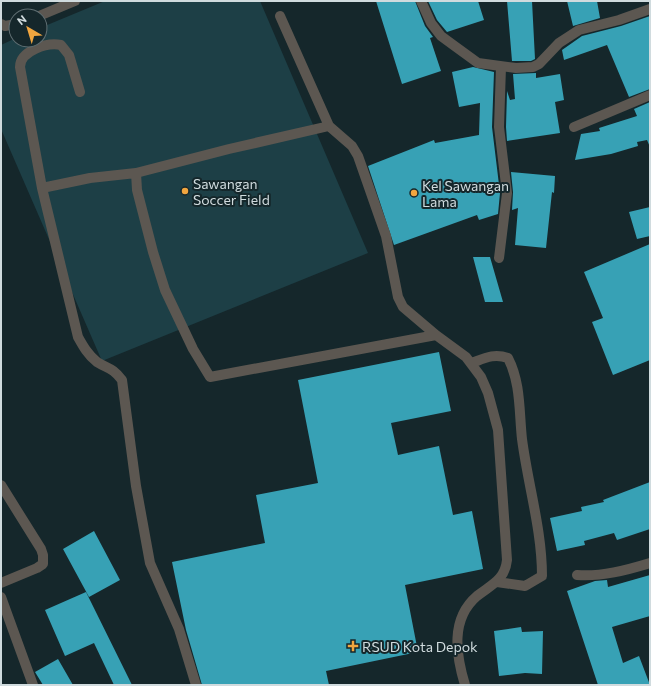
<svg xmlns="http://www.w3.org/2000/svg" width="651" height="686" viewBox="0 0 651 686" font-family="Commissioner,sans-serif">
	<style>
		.green { fill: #1d3f46 }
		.building { fill: #37a1b5 }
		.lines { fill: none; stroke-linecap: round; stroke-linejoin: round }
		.service { stroke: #5c5751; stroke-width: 10 }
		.minor { stroke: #5c5751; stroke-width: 10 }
		.poi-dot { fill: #f1a63f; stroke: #15272b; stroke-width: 1.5 }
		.labels { text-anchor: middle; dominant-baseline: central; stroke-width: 4; stroke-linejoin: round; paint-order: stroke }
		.poi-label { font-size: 14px; fill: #d0dbde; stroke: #15272b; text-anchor: start }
	</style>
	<rect width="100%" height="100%" fill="#15272b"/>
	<!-- green -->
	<path class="green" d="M105 1H260L368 253 102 361 1 129V45L16 38V40H40V28Z"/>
	<!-- building -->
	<path class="building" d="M376 1H415L425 26 433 37 430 38 441 71 402 84Z
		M428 1H478L484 20 447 32 437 20Z
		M507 1H532L535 59 531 61H512Z
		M567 1H597L600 18 573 26Z
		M650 16V89L629 97 607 45 564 60 562 50 582 36 621 26Z
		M473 67 494 72 492 127 500 193 498 214 479 220 477 215 394 245 368 166 434 140 435 143 479 135 480 103 459 107 452 72Z
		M536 73V78L560 74 564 100 555 102 560 133 507 141 506 127 507 91 510 100 515 99 513 74Z
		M650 102V147L647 140 637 142 638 146 611 154 575 160 581 134 600 131 599 128 637 116 634 109Z
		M511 172 555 176 554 193 552 192 546 248 515 245 518 208 512 210 513 192Z
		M650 207V236L637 239 629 212Z
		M650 244V360L613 375 592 322 603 318 584 272Z
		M473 257H490L503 302H485Z
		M439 352 451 411 391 423 398 455 439 446 453 515 472 511 483 569 405 585 418 652 326 671 329 685H202L186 630 172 562 265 543 256 495 318 483 298 380Z
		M650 482V529L617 540 614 533 584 541 585 545 557 551 550 518 582 511 581 507 604 502 603 500Z
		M94 531 120 580 89 597 63 549Z
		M650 575V616L612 627 623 663 639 656 650 685H598L567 591 595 581 607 580 608 587Z
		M86 592 132 685H114L94 643 65 656 45 610Z
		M521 627 522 632 543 631 542 674 525 673 499 676 494 631Z
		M58 659 73 685H43L35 672Z"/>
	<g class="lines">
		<!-- service -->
		<path class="service" d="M280 16 329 126 352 146 358 156 386 236 398 297 403 307 436 335 466 357 481 377 488 393 498 430 507 560C505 580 491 585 477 596 450 619 456 655 465 685
			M329 126 229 149 136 173 137 190 153 252 165 290 193 349 210 377 436 335
			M574 127 650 95
			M136 173 90 178 42 188 78 337C83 346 88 355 97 362 108 369 112 367 122 380L136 486 150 563 179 629 196 685
			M42 188 20 67C20 51 47 42 61 45L69 55 80 92
			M472 363C485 358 494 353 508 358 521 383 519 412 522 439 528 485 542 530 542 576L525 586 497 582"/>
		<!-- minor -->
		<path class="minor" d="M421 1 431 23 441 36 456 47 478 63 516 68 533 67 539 64 559 43 579 30 619 20 650 9
			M39 16 75 1
			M1 24 5 26 16 24
			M499 258 507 193 499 127 501 67
			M1 485 41 549 43 555V564L37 568 1 583
			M577 575C601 577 627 570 650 563
			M1 597 33 685"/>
	</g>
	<!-- markers -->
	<g class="poi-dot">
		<circle cx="185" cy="191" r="4"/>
		<circle cx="414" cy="193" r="4"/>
		<path d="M351 640h4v4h4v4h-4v4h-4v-4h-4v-4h4z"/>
	</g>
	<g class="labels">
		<!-- poi labels -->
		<g class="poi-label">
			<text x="193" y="183">Sawangan<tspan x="193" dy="16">Soccer Field</tspan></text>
			<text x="422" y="185">Kel Sawangan<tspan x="422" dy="16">Lama</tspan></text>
			<text x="362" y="646">RSUD Kota Depok</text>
		</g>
	</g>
	<!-- border -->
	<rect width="651" height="686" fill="none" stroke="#d0dbde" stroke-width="4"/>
	<!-- north arrow -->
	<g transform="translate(28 28) rotate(322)"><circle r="19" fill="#15272b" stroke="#606f73"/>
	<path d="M0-3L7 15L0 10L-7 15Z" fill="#f1a63f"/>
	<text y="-6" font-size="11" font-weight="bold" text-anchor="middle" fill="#d0dbde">N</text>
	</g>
</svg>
